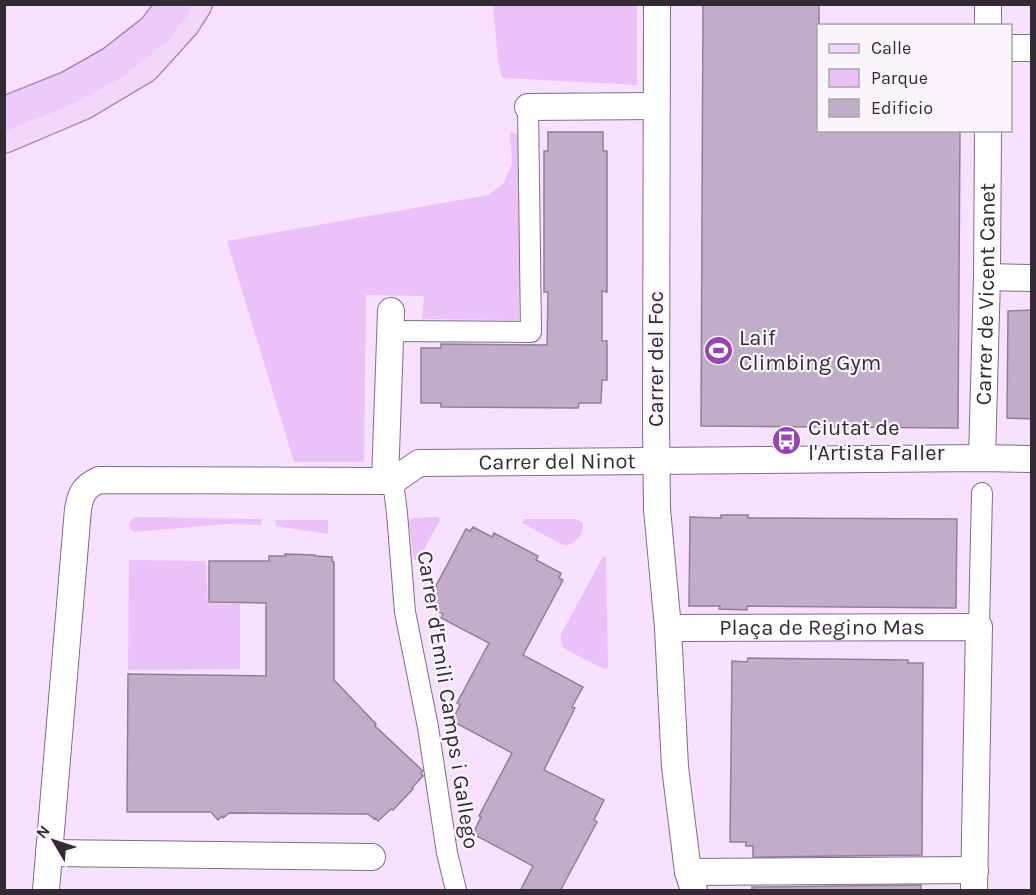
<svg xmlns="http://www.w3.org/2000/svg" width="1036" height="895" viewBox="0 0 1036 895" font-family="Karla,sans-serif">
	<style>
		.green { fill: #eac1f9 }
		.building { fill: #c2adc9; stroke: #927e99; stroke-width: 1.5 }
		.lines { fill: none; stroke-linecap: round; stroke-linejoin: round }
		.pedestrian-casing { stroke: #806d87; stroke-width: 22 }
		.minor-casing { stroke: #806d87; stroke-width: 28 }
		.primary-casing { stroke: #a989b5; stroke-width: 36 }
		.trunk-casing { stroke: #a989b5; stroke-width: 36 }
		.pedestrian { stroke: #fff; stroke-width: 20 }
		.minor { stroke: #fff; stroke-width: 26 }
		.primary { stroke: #f2d7fc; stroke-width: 33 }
		.trunk { stroke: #eecafb; stroke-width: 33 }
		.labels { text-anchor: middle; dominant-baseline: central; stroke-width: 4.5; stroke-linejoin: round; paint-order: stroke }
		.street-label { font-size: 22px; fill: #332a36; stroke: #faf5fb }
		.poi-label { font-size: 22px; fill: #332a36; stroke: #faf5fb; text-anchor: start }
	</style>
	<rect width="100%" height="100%" fill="#f7e1ff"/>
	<!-- green -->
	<path class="green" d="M493 5H637V85L502 78 498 60Z
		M510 132 522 135 519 320 422 319 424 296 366 295 364 462H294L227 241 488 195 503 184 512 164Z
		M136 517 262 519 261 525 228 524 135 532 131 530 129 525 131 520Z
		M438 517 440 520 418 560H414L409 522 411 518Z
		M523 519H576L583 523C584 535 574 546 563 545L522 523Z
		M276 520H328V534L275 526Z
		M603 557H606L608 664V668L604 669 565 649C561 644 560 640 561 634Z
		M129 560 206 561 208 603 240 604V669L128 670Z"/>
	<!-- building -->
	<path class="building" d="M703 4H819V130H960L958 428 701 426Z
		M548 132H603V151H607V292L602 291V341H607V380H602L601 403H579L578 408 441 407V403H421V348H441V344L547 345 548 292H544V151H548Z
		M1032 310V419L1007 418 1008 311Z
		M721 515H748V518L957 519 956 608 747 606V610L719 609 720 606H689L690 517 721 518Z
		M473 527 492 537 494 533 538 556 536 560 561 573 559 578 563 580 523 655 583 687 572 707 575 708 544 770 604 800 594 820 597 822 560 891H520L533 866 473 834 481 817 479 816 512 753 452 721 460 705 457 703 489 643 441 618 443 614 430 607 432 603 428 601 466 529 470 531Z
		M285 554 315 555V556L332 557V561L334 562V680L376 724 375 726 423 771 421 773 423 776 412 788 413 789 393 810 391 809 378 821 375 818 374 819 368 814 229 813 223 818 222 816 218 820 211 812H127L128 674 266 676V603L209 602V561H269V556H286Z
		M748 658 908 660V663H923L922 855 753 857V846H746V842H730L732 661 747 662Z
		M921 885V891H752V887Z"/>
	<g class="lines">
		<defs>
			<path id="pedestrian" d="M390 331 531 332 528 107
				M393 481 397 513 405 612 428 727 447 853 456 890
				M979 627 982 493"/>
			<g id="minor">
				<path d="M657 4 656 424 657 509 668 628 675 767 688 872 694 890"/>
				<path d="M988 26V4"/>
				<path d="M1010 48H1032"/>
				<path d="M528 107 656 106"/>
				<path d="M987 277 1032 278"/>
				<path id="s1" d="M982 458 987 277 988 130"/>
				<path d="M385 481 391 311"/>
				<path id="s2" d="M668 628 979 627 974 890"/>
				<path d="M49 853 372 857"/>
				<path d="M688 872 975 870"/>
				<path id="s3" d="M46 890 78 509C81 493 84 487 99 480L393 481 419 463 982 458 1032 459"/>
			</g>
			<path id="primary" d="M4 136 82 103 144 66 183 23 195 4"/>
			<path id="trunk" d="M4 114 69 88 113 63 154 31 175 4"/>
		</defs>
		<!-- pedestrian casing -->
		<use href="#pedestrian" class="pedestrian-casing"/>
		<!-- minor casing -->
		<use href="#minor" class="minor-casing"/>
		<!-- primary casing -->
		<use href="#primary" class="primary-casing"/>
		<!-- trunk casing -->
		<use href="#trunk" class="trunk-casing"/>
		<!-- pedestrian -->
		<use href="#pedestrian" class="pedestrian"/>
		<!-- minor -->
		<use href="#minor" class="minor"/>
		<!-- primary -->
		<use href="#primary" class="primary"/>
		<!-- trunk -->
		<use href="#trunk" class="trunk"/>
	</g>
	<!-- icons -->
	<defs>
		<symbol id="stadium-disc" viewBox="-11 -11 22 22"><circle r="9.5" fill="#9845b3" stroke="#faf5fb"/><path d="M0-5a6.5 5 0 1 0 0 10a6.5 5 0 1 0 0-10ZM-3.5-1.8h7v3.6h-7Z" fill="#fff"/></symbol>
		<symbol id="bus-disc" viewBox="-11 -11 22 22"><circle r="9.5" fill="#9845b3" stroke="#faf5fb"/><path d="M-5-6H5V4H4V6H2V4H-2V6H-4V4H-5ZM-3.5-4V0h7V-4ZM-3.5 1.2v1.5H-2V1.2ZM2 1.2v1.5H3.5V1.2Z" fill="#fff"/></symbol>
	</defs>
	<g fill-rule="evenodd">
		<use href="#stadium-disc" x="702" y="334" width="33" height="33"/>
		<use href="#bus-disc" x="770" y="424" width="33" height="33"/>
	</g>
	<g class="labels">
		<!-- street labels -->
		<g class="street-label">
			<text stroke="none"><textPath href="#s1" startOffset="164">Carrer de Vicent Canet</textPath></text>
			<text transform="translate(656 359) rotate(-90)">Carrer del Foc</text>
			<text stroke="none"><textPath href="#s3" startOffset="884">Carrer del Ninot</textPath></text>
			<text stroke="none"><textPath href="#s2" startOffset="154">Plaça de Regino Mas</textPath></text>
			<text transform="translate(448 700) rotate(81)">Carrer d'Emili Camps i Gallego</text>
		</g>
		<!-- poi labels -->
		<g class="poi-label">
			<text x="739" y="338">Laif<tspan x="739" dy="25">Climbing Gym</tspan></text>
			<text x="808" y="428">Ciutat de<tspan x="808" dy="25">l'Artista Faller</tspan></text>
		</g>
	</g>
	<!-- border -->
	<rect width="1036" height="895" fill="none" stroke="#332a36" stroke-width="12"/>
	<!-- legend -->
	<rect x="817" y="24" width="195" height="108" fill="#faf5fb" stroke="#aaa4ac" stroke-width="1.5"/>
	<rect x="829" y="44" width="30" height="9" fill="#f2d7fc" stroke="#aaa4ac" stroke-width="1.5"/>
	<text x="871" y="54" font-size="18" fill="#332a36">Calle</text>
	<rect x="829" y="69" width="30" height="18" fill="#eac1f9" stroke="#aaa4ac" stroke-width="1.5"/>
	<text x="871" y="84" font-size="18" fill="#332a36">Parque</text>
	<rect x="829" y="99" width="30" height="18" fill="#c2adc9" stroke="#aaa4ac" stroke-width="1.5"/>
	<text x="871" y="114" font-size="18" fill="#332a36">Edificio</text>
	<!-- north arrow -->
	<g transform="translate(54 841) rotate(309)" stroke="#faf5fb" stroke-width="4.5" paint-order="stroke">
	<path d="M0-4.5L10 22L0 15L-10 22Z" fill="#332a36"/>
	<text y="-9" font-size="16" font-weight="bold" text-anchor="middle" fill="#332a36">N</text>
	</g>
</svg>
